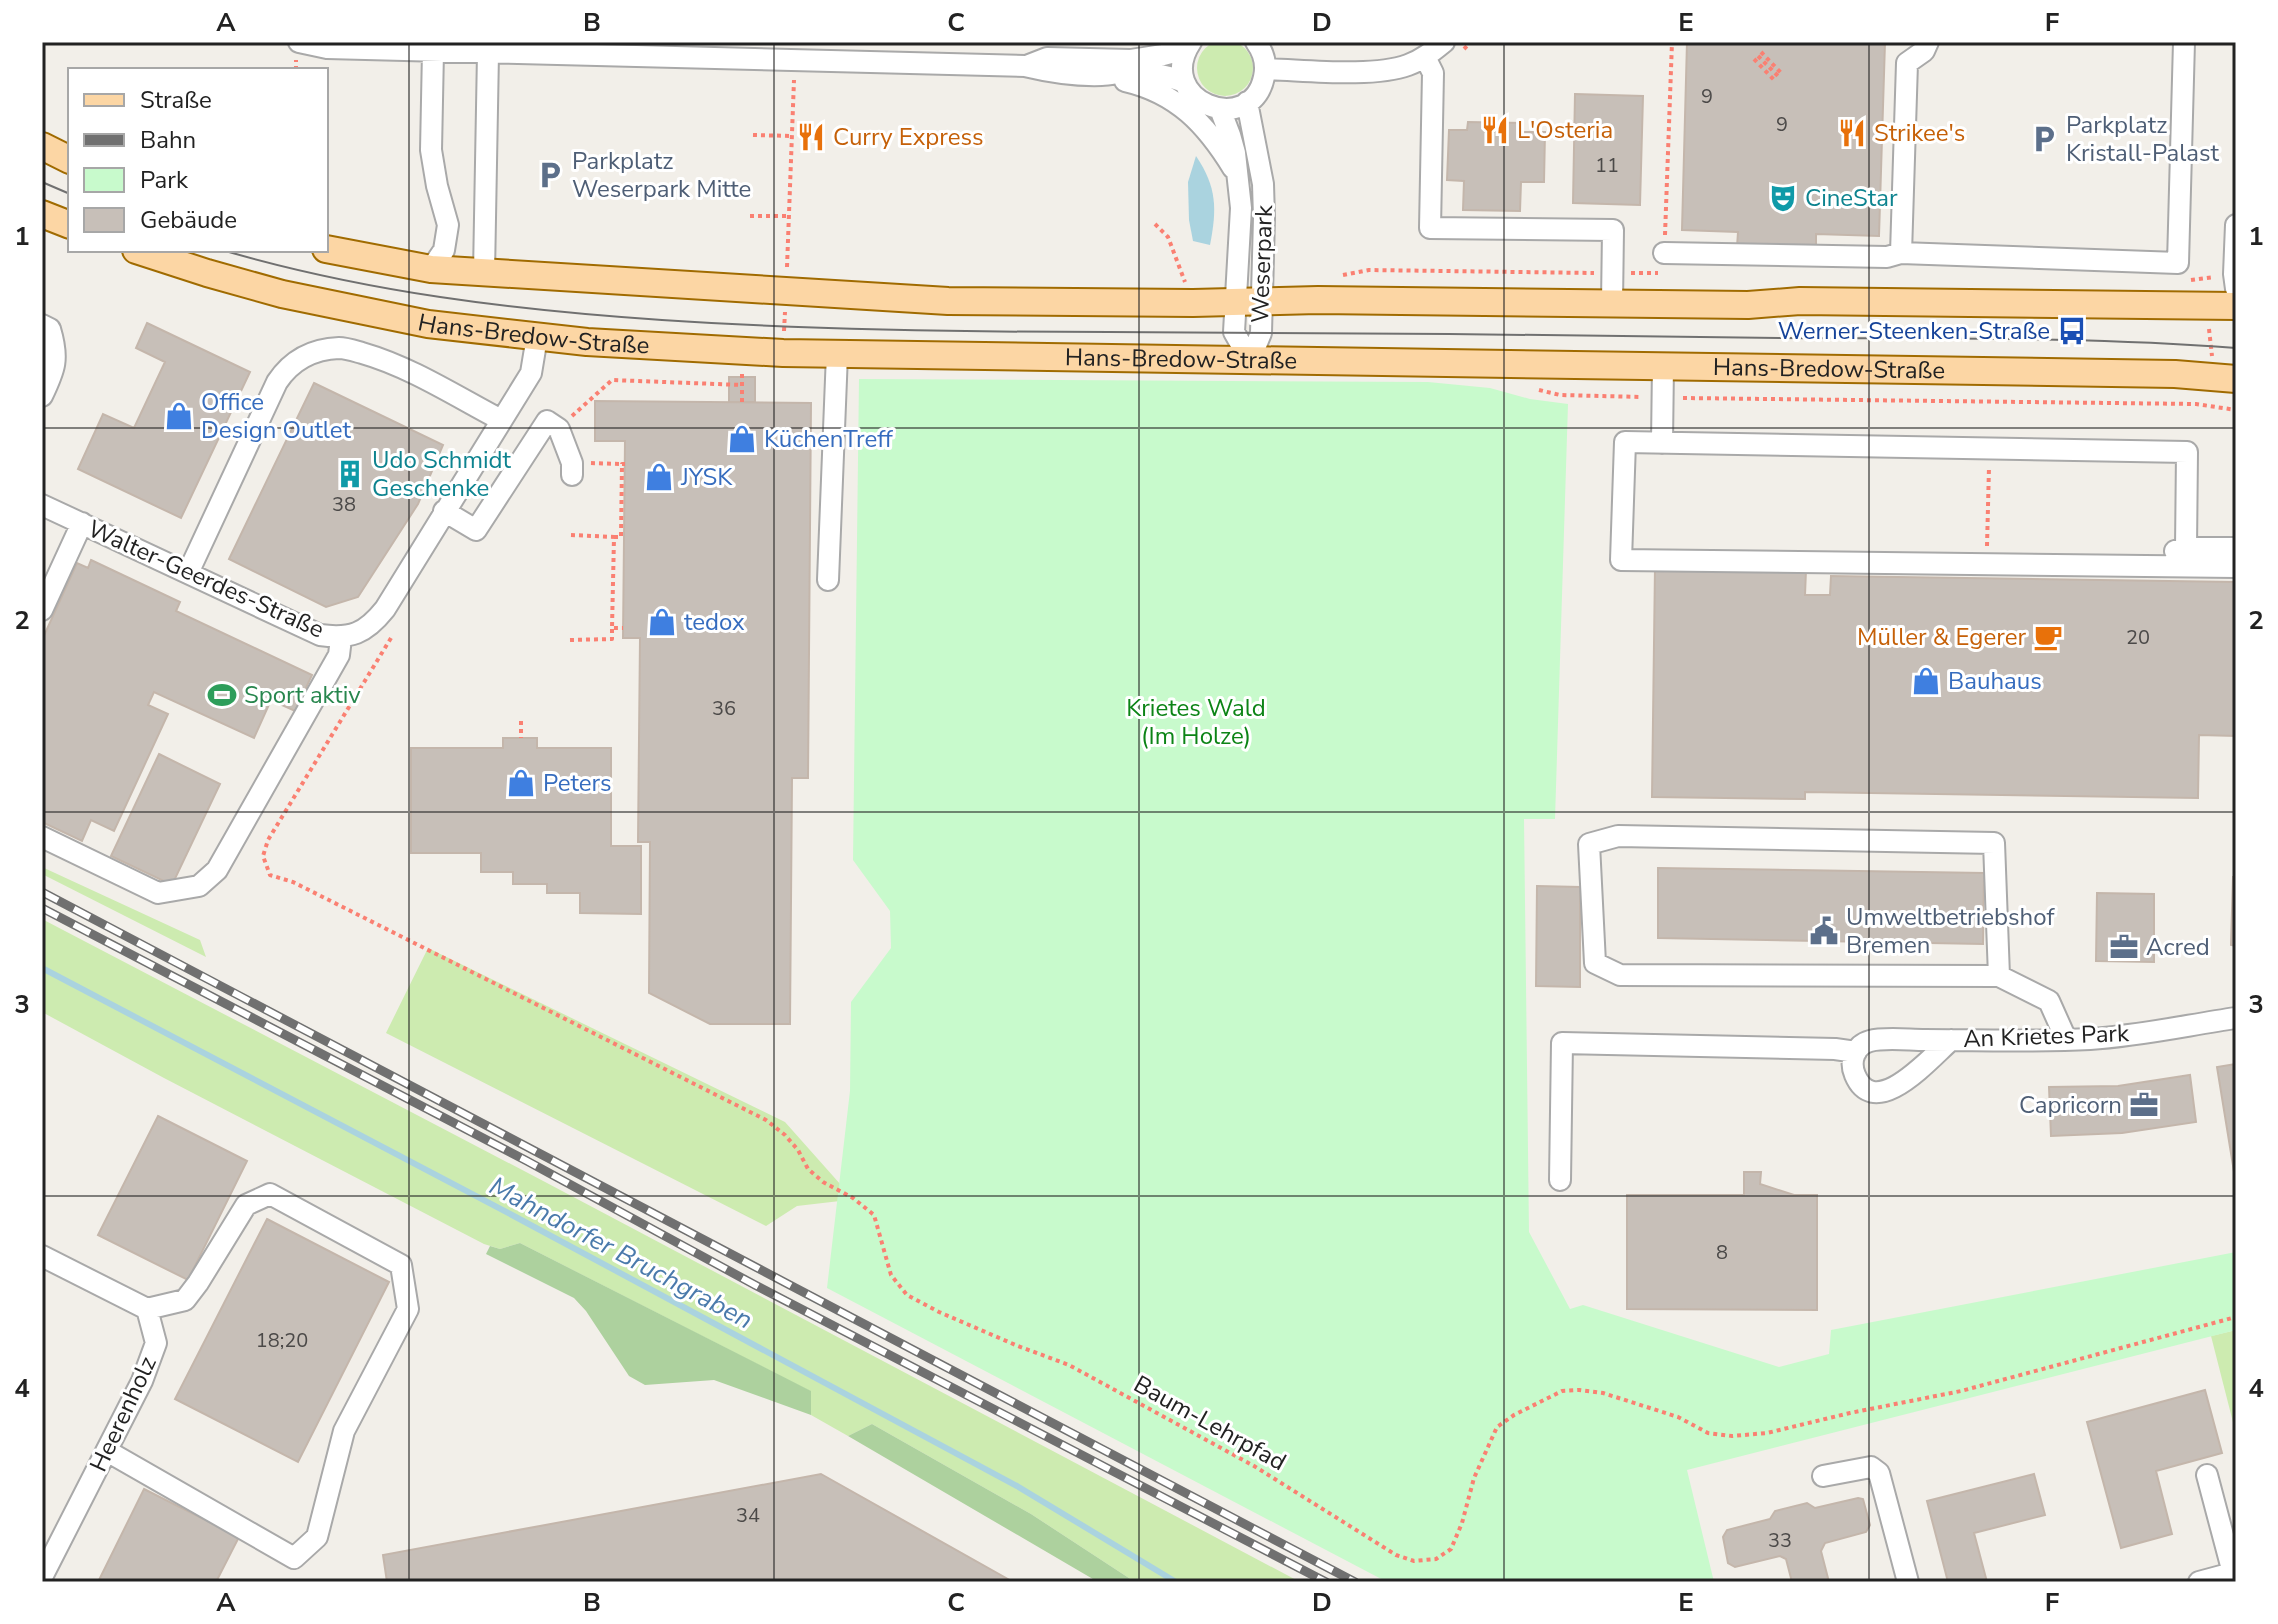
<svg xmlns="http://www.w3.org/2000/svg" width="2278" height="1624" viewBox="0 0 2278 1624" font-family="'Nunito Sans',sans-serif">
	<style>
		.grass { fill: #cdebb0 }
		.forest { fill: #add19e }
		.park { fill: #c8facc }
		.water { fill: #aad3df }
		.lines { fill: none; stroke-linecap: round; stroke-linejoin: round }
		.stream { stroke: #aad3df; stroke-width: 6 }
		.building { fill: #c7bfb8; stroke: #c4b6ab; stroke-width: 2 }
		.minor-casing { stroke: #a9a9a9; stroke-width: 24 }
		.major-casing { stroke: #a06b00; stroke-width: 30 }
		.path { stroke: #fa8072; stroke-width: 4; stroke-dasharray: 4 4; stroke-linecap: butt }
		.minor { stroke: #fff; stroke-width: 20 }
		.major { stroke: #fcd6a4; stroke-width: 26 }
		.tram { stroke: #707070; stroke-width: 2 }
		.rail-casing { stroke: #707070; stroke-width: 9 }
		.rail { stroke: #fff; stroke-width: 6; stroke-dasharray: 18; stroke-linecap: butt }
		.grid { fill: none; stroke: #222; stroke-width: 2; stroke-opacity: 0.55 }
		.labels { text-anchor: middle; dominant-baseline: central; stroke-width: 6; stroke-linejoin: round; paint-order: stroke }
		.number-label { font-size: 20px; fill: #4b4948 }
		.service-label { font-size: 24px; fill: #4e5e75; stroke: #fff; text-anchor: start }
		.food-label { font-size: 24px; fill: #c56008; stroke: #fff; text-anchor: start }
		.culture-label { font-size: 24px; fill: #0d838f; stroke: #fff; text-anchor: start }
		.street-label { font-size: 24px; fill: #222; stroke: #fff }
		.transit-label { font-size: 24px; fill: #164399; stroke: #fff; text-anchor: end }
		.shop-label { font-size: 24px; fill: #366cbe; stroke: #fff; text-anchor: start }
		.leisure-label { font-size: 24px; fill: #27864d; stroke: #fff; text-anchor: start }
		.park-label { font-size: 24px; fill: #0c8416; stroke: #fff }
		.water-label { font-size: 26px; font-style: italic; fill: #4a7aab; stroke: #fff }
		.neatline { fill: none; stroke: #222; stroke-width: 3 }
		.grid-label { font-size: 26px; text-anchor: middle; font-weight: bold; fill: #222 }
	</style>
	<rect width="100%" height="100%" fill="#f2efe9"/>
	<!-- grass -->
	<path class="grass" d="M1197 68a28 28 0 1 1 56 0a28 28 0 1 1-56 0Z
		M42 867 200 940 206 957 42 874Z
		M42 919 547 1183 1300 1582H1135L1031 1514 872 1424 848 1436 811 1415 810 1391 520 1243 500 1249 484 1244 164 1078 42 1012Z
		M428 948 785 1122 841 1185 883 1196 797 1206 766 1226 386 1033Z
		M2236 1330V1434L2211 1336Z"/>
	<!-- forest -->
	<path class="forest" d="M520 1243 811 1391V1415L714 1380 645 1385 629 1376 586 1311 574 1298 486 1254 490 1246 500 1249Z
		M872 1424 1031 1514 1135 1582H1098L848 1436Z"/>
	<!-- park -->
	<path class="park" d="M859 379 1428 382 1490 388 1530 399 1568 404 1555 819H1524L1529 1232 1570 1309 1583 1305 1779 1367 1829 1354 1831 1330 2236 1252V1330L1687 1470 1714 1582H1387L827 1288 850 1091 851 1002 891 948 890 911 853 860Z"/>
	<!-- water -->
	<path class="water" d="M1196 156C1217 187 1217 209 1210 245L1193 241 1189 220 1188 182Z"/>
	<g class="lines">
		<!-- stream -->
		<path class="stream" d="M42 968 512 1215 1017 1486 1176 1582"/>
	</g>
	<!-- building -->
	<path class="building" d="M1687 42H1885L1879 236 1816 234V248L1737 247 1738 232 1682 230Z
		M1575 94 1643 96 1640 205 1573 203Z
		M1468 122 1523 123V132H1545L1544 182H1521L1520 211 1463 210 1464 181 1447 180 1449 130H1467Z
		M147 323 250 372 181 518 78 469 103 414 134 428 165 362 136 348Z
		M729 377H755V402H729Z
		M314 383 443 445 418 504 358 597 326 607 229 559Z
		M595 401 811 403 808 778H792L790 1024H710L649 993 650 842H638L640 638H623L625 441H595Z
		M91 560 180 602 176 611 312 675 295 711 271 700 254 738 154 692 148 705 168 714 114 831 91 820 82 841 42 822V640L77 563 88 568Z
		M1655 567 1806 570 1805 595H1830L1831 576 2236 582V736L2199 735 2198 798 1805 792V799L1652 797Z
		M503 738H537V748H611V846H641V914L580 913V893H547V884H513V872H481V853H411V748H503Z
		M159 754 220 784 172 885 111 856Z
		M1658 868 1984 873 1983 944 1658 938Z
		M2233 877H2236V946L2231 945Z
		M1537 886 1580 887V987L1536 986Z
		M2097 893 2154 894V962L2096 961Z
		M2236 1064V1184L2217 1067Z
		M2190 1075 2196 1122 2122 1133 2051 1136 2049 1087 2118 1086Z
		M158 1116 247 1161 188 1280 98 1235Z
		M1744 1172H1761L1760 1184 1794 1195H1817V1310L1627 1309V1195H1744Z
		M267 1219 389 1282 298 1462 175 1399Z
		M2205 1390 2222 1453 2156 1471 2172 1534 2121 1548 2087 1422Z
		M821 1474 1013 1582H387L383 1555Z
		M2034 1474 2045 1515 1974 1533 1987 1582H1948L1927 1501Z
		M144 1489 239 1537 216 1582H98Z
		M1858 1498 1863 1499 1870 1525 1866 1532 1825 1543 1821 1551 1829 1582H1792L1786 1559 1780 1556 1735 1567 1728 1563 1723 1537 1727 1530 1770 1519 1775 1511 1807 1503 1815 1508Z"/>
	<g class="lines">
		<defs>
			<path id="minor" d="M299 42 327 48 1025 66C1050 72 1076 76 1102 75 1111 75 1119 72 1128 72 1148 71 1166 75 1184 82
				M1191 42C1152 101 1251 139 1264 77 1267 64 1264 53 1256 42
				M1928 42 1924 51 1907 63 1901 253 2178 263 2184 42
				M1425 57 1433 73 1430 228 1613 230 1612 303
				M1029 65 1047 58 1131 60 1163 55 1186 49
				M1265 69C1305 70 1372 78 1408 65 1422 60 1433 51 1444 42
				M1125 81C1177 93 1206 124 1233 168
				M1247 102 1263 184 1264 218 1261 333 1250 360
				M1220 109 1230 135 1235 153 1241 208 1234 332 1250 360
				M2236 225 2234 274 2236 289
				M1664 253 1887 257 1901 253
				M431 269 444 250 448 225 437 186 431 150 433 51
				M484 273 488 53
				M42 325 50 329C59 359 55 369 42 396
				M1662 443 1663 365
				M42 505 320 635C351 639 365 634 385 609L531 373 537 337
				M444 511 476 530 547 421 559 429 572 463V475
				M2186 548 2187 452 1625 442 1621 560 2236 567
				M2175 551 2186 548H2236
				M188 573 277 382C291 361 312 349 339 348 346 348 355 351 362 353 411 367 457 397 501 420
				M828 580 837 354
				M42 610 82 523
				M42 837 158 893 199 886 217 870 339 655 341 638
				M1999 976 1994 843 1618 836 1589 844 1595 963 1620 975 1999 976 2049 1001 2066 1039
				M1951 1040C1931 1057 1875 1123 1855 1075 1849 1061 1855 1045 1870 1041 1884 1037 1909 1040 1925 1040 1980 1040 2036 1042 2090 1039 2139 1036 2188 1025 2236 1018
				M1560 1180 1562 1043 1835 1049 1856 1052
				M42 1256 147 1309 156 1343 142 1381 42 1577
				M107 1451 294 1558 317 1537 344 1431 408 1309 401 1265 270 1194 246 1205 198 1283 185 1300 147 1309
				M2207 1475 2233 1573
				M1823 1476 1871 1467 1879 1473 1908 1582
				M2199 1582 2236 1572"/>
			<g id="major">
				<path d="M42 146 70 160"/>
				<path d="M42 214 70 225"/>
				<path d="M326 249 431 269 948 301 1193 303 1318 300 1748 305 1800 301 2236 306"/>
				<path id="s1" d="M136 250 207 273 282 294 428 324 587 342 783 353 2175 374 2236 379"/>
			</g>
		</defs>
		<!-- minor casing -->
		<use href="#minor" class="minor-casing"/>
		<!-- major casing -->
		<use href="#major" class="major-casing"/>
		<!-- path -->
		<path class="path" d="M1464 49 1471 42
			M1761 52 1783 75
			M1758 56 1780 78
			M1754 59 1776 82
			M296 70V60
			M753 135 792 136
			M750 216H789
			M1155 224 1168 237 1185 282
			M1665 235 1672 42
			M787 267 794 80
			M1631 273H1658
			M1343 275 1369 270 1594 273
			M2191 280 2214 277
			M2209 329 2212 356
			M784 331 785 312
			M1539 390 1560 395 1642 397
			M1683 398 2196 404 2236 410
			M742 402V373
			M572 416 612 380 742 385
			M591 463 622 464
			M571 535 614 537 612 628H623
			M614 537H621L622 464H625
			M1987 546 1989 467
			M391 638 268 840 263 856 270 875 293 882 766 1120 785 1135 798 1150 808 1169 823 1182 853 1198 874 1215 891 1275 907 1295 939 1312 1018 1346 1069 1365 1254 1466 1396 1555 1414 1561 1436 1559 1451 1549 1462 1523 1474 1478 1497 1427 1514 1415 1562 1391 1579 1390 1603 1393 1678 1417 1708 1433 1732 1436 1767 1433 1850 1413 1961 1391 2236 1317
			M570 640 612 639V628
			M521 721V738"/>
		<!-- minor -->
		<use href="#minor" class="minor"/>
		<!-- major -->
		<use href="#major" class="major"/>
		<!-- tram -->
		<path class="tram" d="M42 182 70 194
			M222 250C366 292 513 310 662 320 811 330 960 332 1109 332 1332 332 1556 335 1779 338 1931 339 2084 336 2236 348"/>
		<defs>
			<path id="rail" d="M42 892 1355 1582
				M42 908 527 1161 755 1285 1326 1582"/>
		</defs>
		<!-- rail casing -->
		<use href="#rail" class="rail-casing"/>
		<!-- rail -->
		<use href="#rail" class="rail"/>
	</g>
	<!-- grid -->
	<path class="grid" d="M409 42V1582M774 42V1582M1139 42V1582M1504 42V1582M1869 42V1582M42 428H2236M42 812H2236M42 1196H2236"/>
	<!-- icons -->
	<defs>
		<symbol id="restaurant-bare" viewBox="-9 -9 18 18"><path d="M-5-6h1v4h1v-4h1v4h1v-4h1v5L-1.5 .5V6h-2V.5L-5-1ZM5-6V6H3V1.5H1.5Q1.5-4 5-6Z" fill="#e8710a" stroke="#fff" stroke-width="2.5" paint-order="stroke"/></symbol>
		<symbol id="parking-bare" viewBox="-9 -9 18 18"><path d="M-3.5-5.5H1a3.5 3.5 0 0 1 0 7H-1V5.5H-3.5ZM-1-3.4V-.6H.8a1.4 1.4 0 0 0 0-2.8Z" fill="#5c6f8a" stroke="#fff" stroke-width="2.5" paint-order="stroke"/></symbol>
		<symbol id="theatre-bare" viewBox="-9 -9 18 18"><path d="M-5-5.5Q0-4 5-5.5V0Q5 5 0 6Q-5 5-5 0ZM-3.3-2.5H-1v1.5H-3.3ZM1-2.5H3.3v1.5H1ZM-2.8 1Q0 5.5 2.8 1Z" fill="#0f9aa8" stroke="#fff" stroke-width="2.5" paint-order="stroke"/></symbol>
		<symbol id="bus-bare" viewBox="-9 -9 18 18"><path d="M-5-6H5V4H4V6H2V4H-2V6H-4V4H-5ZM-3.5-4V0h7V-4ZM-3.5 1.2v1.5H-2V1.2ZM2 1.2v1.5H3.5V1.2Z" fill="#1a4fb4" stroke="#fff" stroke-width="2.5" paint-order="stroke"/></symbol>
		<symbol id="shop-bare" viewBox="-9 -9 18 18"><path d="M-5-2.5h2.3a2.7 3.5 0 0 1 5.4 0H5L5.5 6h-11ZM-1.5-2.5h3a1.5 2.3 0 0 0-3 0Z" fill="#3f7fe0" stroke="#fff" stroke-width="2.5" paint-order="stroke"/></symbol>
		<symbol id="building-bare" viewBox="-9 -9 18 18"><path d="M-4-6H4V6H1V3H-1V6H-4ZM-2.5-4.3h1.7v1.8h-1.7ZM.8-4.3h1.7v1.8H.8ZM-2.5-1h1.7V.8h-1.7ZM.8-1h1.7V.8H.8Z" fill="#0f9aa8" stroke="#fff" stroke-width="2.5" paint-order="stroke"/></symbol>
		<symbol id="cafe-bare" viewBox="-9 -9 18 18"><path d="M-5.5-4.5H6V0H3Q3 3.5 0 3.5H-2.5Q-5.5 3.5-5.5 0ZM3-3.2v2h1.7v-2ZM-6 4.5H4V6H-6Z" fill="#e8710a" stroke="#fff" stroke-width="2.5" paint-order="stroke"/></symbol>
		<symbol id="stadium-bare" viewBox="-9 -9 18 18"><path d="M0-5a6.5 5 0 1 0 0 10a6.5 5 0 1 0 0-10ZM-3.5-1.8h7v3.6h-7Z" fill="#2e9e5b" stroke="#fff" stroke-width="2.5" paint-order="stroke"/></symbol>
		<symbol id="civic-bare" viewBox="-9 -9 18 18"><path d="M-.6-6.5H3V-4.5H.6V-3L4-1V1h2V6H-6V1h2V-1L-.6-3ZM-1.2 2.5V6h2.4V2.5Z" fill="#5c6f8a" stroke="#fff" stroke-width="2.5" paint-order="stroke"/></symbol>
		<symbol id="office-bare" viewBox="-9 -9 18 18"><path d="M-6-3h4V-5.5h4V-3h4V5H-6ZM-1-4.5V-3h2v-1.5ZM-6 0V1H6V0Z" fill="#5c6f8a" stroke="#fff" stroke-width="2.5" paint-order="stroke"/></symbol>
	</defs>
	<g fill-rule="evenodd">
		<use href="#restaurant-bare" x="1475" y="110" width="40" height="40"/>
		<use href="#restaurant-bare" x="1832" y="113" width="40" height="40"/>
		<use href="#restaurant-bare" x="791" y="117" width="40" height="40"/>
		<use href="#parking-bare" x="2024" y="119" width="40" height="40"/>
		<use href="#parking-bare" x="530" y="155" width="40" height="40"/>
		<use href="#theatre-bare" x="1763" y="178" width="40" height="40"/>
		<use href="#bus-bare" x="2052" y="311" width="40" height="40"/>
		<use href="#shop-bare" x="159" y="396" width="40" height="40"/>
		<use href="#shop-bare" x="722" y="419" width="40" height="40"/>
		<use href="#building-bare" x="330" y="454" width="40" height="40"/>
		<use href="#shop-bare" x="639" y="457" width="40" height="40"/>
		<use href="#shop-bare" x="642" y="602" width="40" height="40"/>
		<use href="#cafe-bare" x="2028" y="617" width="40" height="40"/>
		<use href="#shop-bare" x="1906" y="661" width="40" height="40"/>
		<use href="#stadium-bare" x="202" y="675" width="40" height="40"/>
		<use href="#shop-bare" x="501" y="763" width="40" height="40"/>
		<use href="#civic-bare" x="1804" y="911" width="40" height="40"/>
		<use href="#office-bare" x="2104" y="927" width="40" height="40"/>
		<use href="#office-bare" x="2124" y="1085" width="40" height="40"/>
	</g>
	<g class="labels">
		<!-- number labels -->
		<g class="number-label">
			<text x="1707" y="96">9</text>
			<text x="1782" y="124">9</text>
			<text x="1607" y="165">11</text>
			<text x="344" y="504">38</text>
			<text x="2138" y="637">20</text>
			<text x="724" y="708">36</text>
			<text x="1722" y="1252">8</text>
			<text x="282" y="1340">18;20</text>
			<text x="748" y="1515">34</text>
			<text x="1780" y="1540">33</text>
		</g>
		<!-- service labels -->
		<g class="service-label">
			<text x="2066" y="125">Parkplatz<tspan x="2066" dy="28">Kristall-Palast</tspan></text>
			<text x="572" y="161">Parkplatz<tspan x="572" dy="28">Weserpark Mitte</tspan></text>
			<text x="1846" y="917">Umweltbetriebshof<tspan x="1846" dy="28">Bremen</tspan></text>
			<text x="2146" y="947">Acred</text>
			<text x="2122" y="1105" text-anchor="end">Capricorn</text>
		</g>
		<!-- food labels -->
		<g class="food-label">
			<text x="1517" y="130">L'Osteria</text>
			<text x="1874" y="133">Strikee's</text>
			<text x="833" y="137">Curry Express</text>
			<text x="2026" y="637" text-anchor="end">Müller &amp; Egerer</text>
		</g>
		<!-- culture labels -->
		<g class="culture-label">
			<text x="1805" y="198">CineStar</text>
			<text x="372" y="460">Udo Schmidt<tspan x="372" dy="28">Geschenke</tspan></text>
		</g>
		<!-- street labels -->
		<g class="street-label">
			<text transform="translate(1262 264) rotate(-88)">Weserpark</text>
			<text stroke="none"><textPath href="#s1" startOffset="408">Hans-Bredow-Straße</textPath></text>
			<text stroke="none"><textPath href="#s1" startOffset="1056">Hans-Bredow-Straße</textPath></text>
			<text stroke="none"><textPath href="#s1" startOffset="1704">Hans-Bredow-Straße</textPath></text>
			<text transform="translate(206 579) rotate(24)">Walter-Geerdes-Straße</text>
			<text transform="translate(2046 1036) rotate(-2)">An Krietes Park</text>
			<text transform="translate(123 1414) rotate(-65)">Heerenholz</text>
			<text transform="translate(1210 1423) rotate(29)">Baum-Lehrpfad</text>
		</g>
		<!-- transit labels -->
		<g class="transit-label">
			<text x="2050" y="331">Werner-Steenken-Straße</text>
		</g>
		<!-- shop labels -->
		<g class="shop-label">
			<text x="201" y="402">Office<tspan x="201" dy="28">Design Outlet</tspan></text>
			<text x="764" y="439">KüchenTreff</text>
			<text x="681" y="477">JYSK</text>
			<text x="684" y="622">tedox</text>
			<text x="1948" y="681">Bauhaus</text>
			<text x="543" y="783">Peters</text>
		</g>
		<!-- leisure labels -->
		<g class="leisure-label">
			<text x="244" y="695">Sport aktiv</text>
		</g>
		<!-- park labels -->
		<g class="park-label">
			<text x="1196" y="708">Krietes Wald<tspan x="1196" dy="28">(Im Holze)</tspan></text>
		</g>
		<!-- water labels -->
		<g class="water-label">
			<text transform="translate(621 1253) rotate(28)">Mahndorfer Bruchgraben</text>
		</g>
	</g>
	<!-- border -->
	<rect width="2278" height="1624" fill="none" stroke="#ffffff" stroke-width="88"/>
	<!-- legend -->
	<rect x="68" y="68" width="260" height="184" fill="#ffffff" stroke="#a7a7a7" stroke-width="2"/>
	<rect x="84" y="94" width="40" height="12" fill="#fcd6a4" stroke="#a7a7a7" stroke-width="2"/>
	<text x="140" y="108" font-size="24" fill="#222222">Straße</text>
	<rect x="84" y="134" width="40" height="12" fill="#707070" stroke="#a7a7a7" stroke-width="2"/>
	<text x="140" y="148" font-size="24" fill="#222222">Bahn</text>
	<rect x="84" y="168" width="40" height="24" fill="#c8facc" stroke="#a7a7a7" stroke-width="2"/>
	<text x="140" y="188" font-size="24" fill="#222222">Park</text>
	<rect x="84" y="208" width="40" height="24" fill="#c7bfb8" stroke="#a7a7a7" stroke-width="2"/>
	<text x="140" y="228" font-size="24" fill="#222222">Gebäude</text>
	<rect x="44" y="44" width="2190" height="1536" class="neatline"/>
	<g class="grid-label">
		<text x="226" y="31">A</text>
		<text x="592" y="31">B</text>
		<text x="956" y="31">C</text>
		<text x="1322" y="31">D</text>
		<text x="1686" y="31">E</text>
		<text x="2052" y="31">F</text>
		<text x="22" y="245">1</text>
		<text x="2256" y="245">1</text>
		<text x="22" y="629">2</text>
		<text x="2256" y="629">2</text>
		<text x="22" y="1013">3</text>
		<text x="2256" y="1013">3</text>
		<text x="22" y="1397">4</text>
		<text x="2256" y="1397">4</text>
		<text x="226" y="1611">A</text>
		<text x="592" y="1611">B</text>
		<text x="956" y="1611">C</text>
		<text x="1322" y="1611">D</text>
		<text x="1686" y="1611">E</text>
		<text x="2052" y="1611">F</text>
	</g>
</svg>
